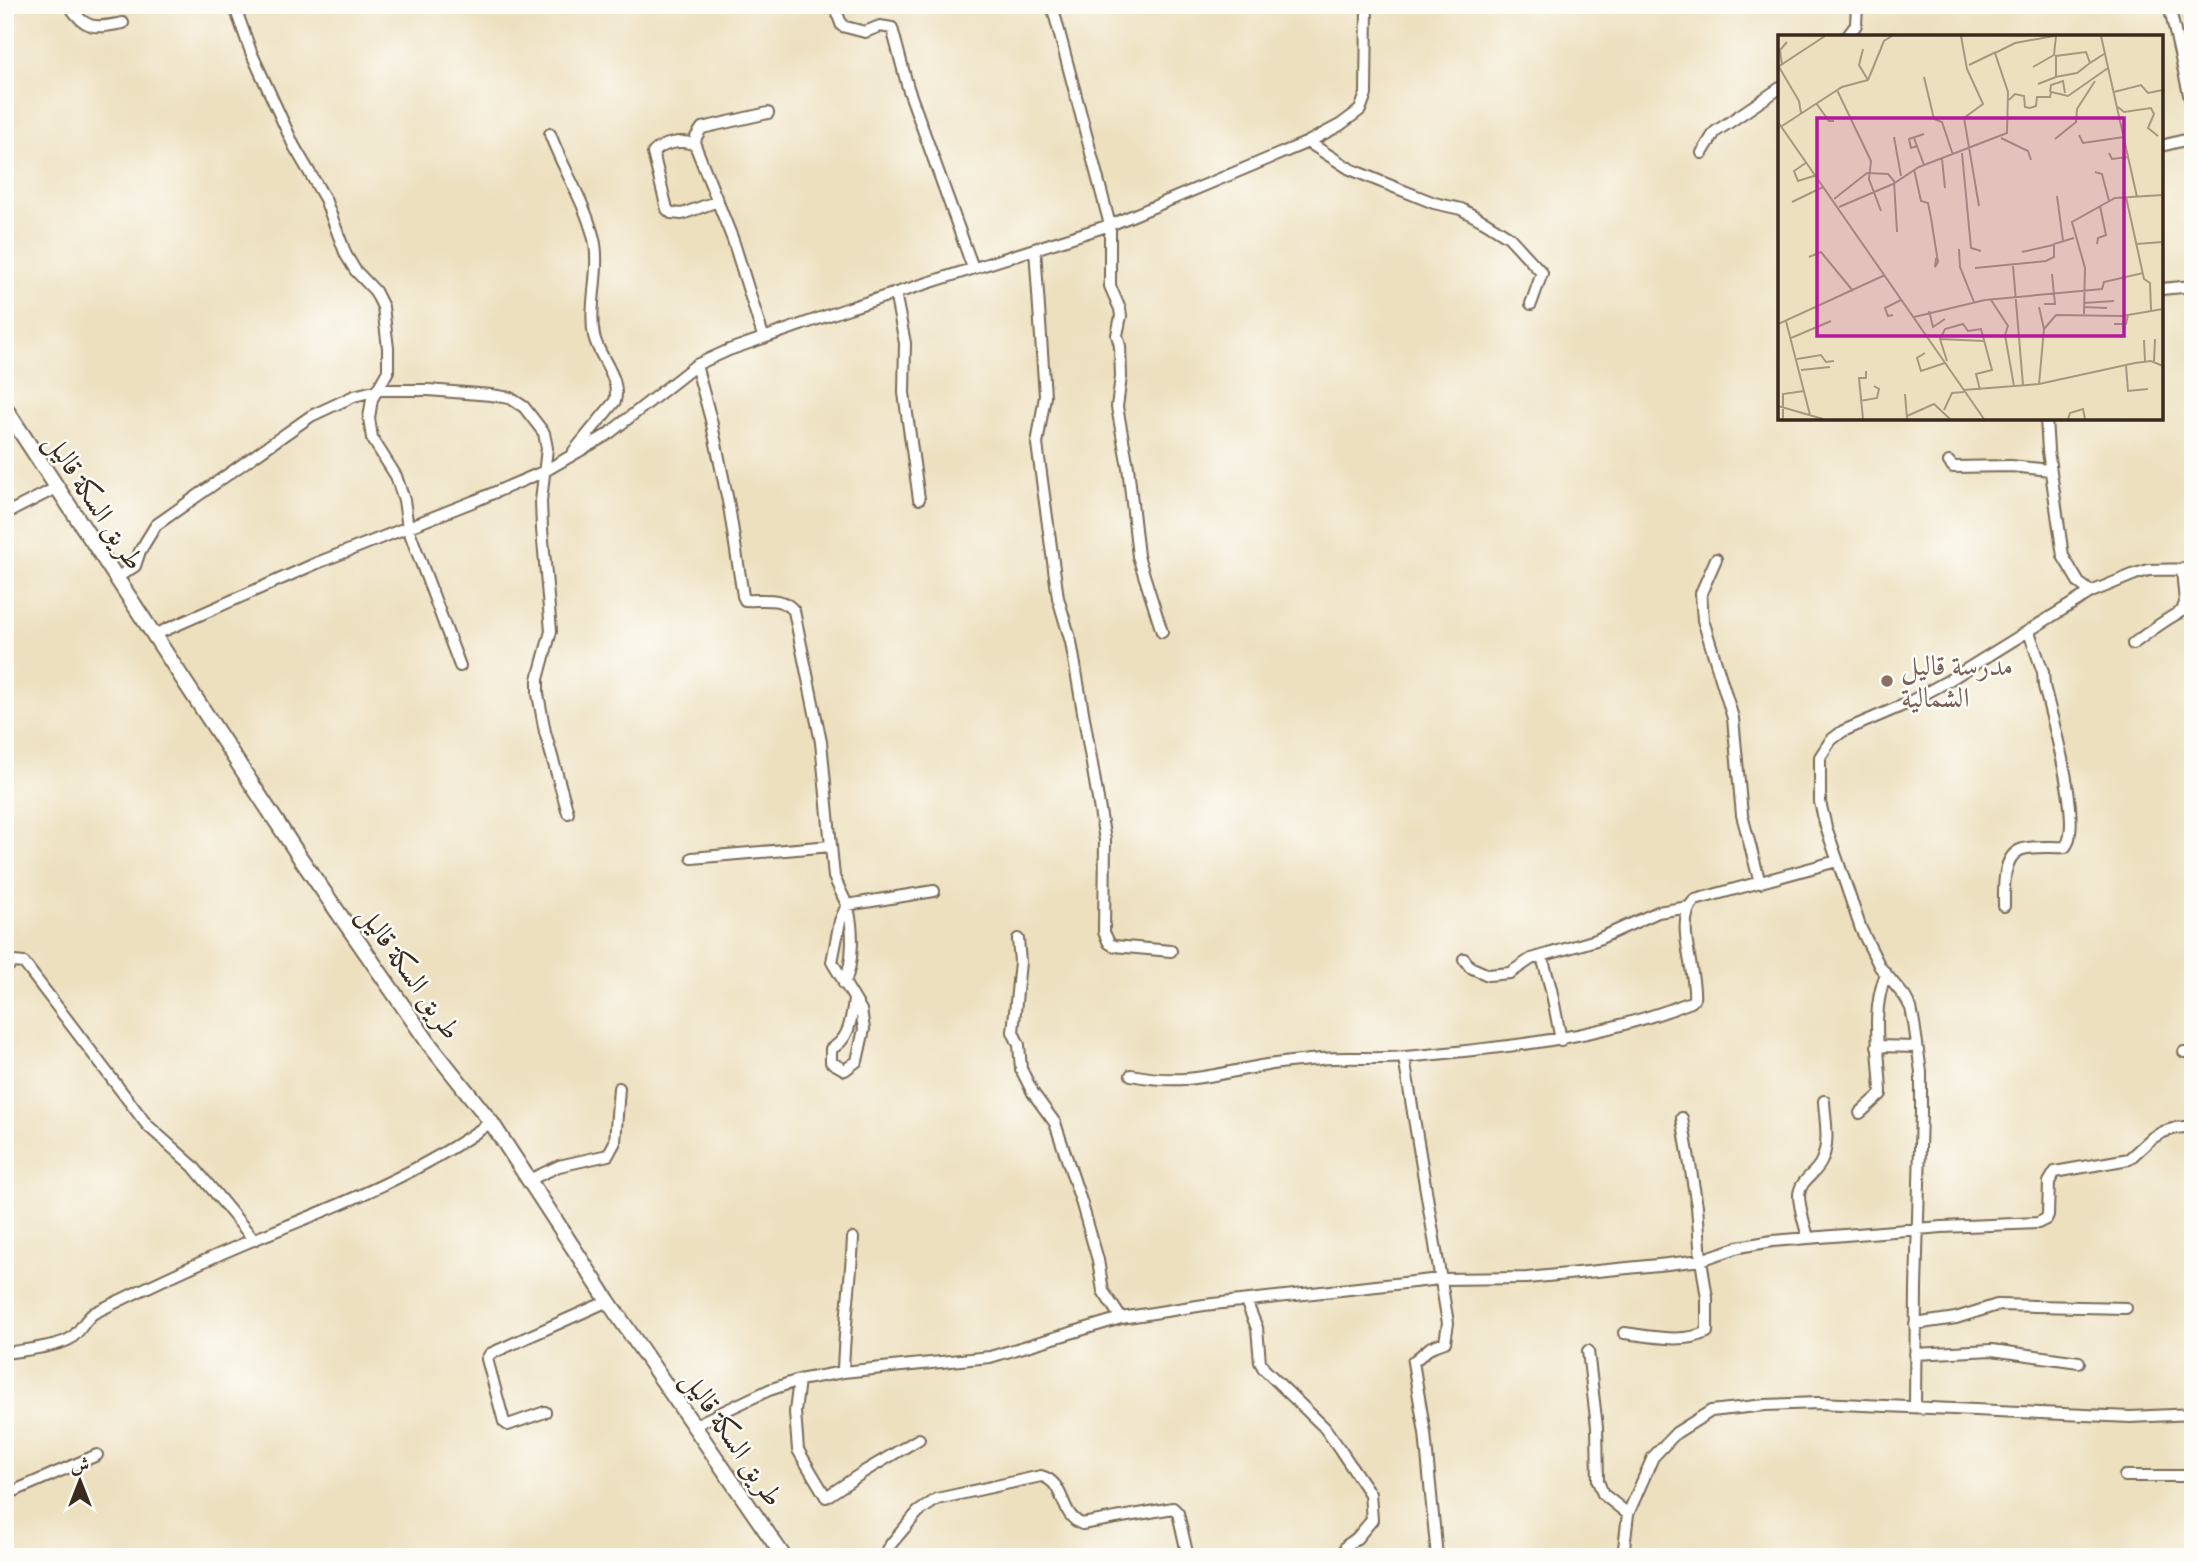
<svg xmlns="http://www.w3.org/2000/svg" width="2198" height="1562" viewBox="0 0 2198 1562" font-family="'IM FELL Great Primer',Amiri,serif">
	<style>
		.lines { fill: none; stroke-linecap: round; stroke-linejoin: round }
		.minor-casing { stroke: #796a56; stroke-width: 14 }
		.major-casing { stroke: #796a56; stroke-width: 18 }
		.minor { stroke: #fff; stroke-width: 10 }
		.major { stroke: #fff; stroke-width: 14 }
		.education-dot { fill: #8d6e63; stroke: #fdfcf7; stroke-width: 2.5 }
		.labels { text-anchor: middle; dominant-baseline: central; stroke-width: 5; stroke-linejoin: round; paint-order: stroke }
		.street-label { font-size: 28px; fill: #3b2a1e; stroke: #fdfcf7 }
		.education-label { font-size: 28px; fill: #785e54; stroke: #fdfcf7; text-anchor: start }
		.inset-road { fill: none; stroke: #a6977f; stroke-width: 2 }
		.view { fill: #b5179e; fill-opacity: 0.15; stroke: #b5179e; stroke-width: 3.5 }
		.inset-edge { fill: none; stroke: #3b2a1e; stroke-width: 3.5 }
	</style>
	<rect width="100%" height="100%" fill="#fdfcf7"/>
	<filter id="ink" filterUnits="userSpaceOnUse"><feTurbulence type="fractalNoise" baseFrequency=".0143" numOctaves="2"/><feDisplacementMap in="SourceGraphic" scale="14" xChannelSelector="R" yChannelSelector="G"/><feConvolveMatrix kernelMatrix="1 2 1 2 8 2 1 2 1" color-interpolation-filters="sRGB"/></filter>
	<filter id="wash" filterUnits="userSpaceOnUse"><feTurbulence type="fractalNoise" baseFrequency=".00686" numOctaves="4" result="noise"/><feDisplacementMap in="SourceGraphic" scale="28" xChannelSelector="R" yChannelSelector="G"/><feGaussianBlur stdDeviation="1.57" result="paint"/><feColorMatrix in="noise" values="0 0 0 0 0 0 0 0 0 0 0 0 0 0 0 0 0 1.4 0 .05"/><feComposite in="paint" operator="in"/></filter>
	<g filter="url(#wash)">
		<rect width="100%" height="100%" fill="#ede0bf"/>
	</g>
	<g filter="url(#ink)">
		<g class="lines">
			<defs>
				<path id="minor" d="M69 5C86 31 95 28 123 23
					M234 5 251 52 294 146 325 199 346 255 355 270 375 291 383 307 388 348V371L372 399 369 418 372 438 396 476 404 500 408 528 460 666
					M834 5 842 26 865 32 880 26 892 28 908 88 973 268
					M1052 5 1110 225V286L1120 309 1121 316 1117 335 1120 346 1121 377 1117 407 1128 467 1138 556 1162 632
					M2169 5 2193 112
					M1847 37 1856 25 1857 5
					M550 134C563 169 585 202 594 239 601 269 588 305 594 336 599 358 621 377 615 401L574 451
					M1308 142 1350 169 1379 181 1434 203 1461 209 1485 222 1509 237 1542 273 1531 304
					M695 145C682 139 662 143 653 153L667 209 671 213 682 214 718 201
					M2161 146 2193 138
					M1702 153 1715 132 1780 88
					M1035 249 1045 396 1037 444 1058 598 1071 642 1105 840 1104 932 1109 943 1114 946 1171 951
					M2161 289 2193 286
					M895 293 905 343 904 393 919 499
					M763 336 733 240 695 145 696 137 702 128 768 113
					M696 365 711 420 729 506 743 596 745 600C763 601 783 596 794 611L821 742 834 877 847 905 840 921 832 962 861 1010 864 1029 857 1061 845 1070 831 1062V1049C850 1039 851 1020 854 1000
					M2046 418 2048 451 2063 556 2079 583 2091 592
					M1949 462 1953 467 2011 466 2050 470
					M5 514 58 487
					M1716 559 1701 593 1703 620 1733 718 1742 815 1760 883
					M116 578 135 566 140 551 156 525 311 416 354 396 378 390H428L491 395 510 398 524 407 544 433 547 448 541 501 542 529 551 631 538 679V694L545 732 568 813
					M154 635 317 563 477 500 545 471 607 435 696 365 729 350 849 308 1110 225 1308 142 1340 125 1360 110 1366 94 1367 5
					M2133 644C2149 632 2164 620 2182 611L2185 603 2182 569
					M692 858 831 846
					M2004 906C2004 889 2002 858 2020 850 2032 845 2052 848 2065 847 2084 826 2051 715 2044 686L2043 672 2029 632
					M1018 939 1020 962 1013 1032 1019 1045 1021 1069 1033 1093 1055 1123 1081 1201 1098 1260 1103 1291 1121 1318
					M1542 957 1551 989 1561 1040
					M1464 959 1470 967 1488 975 1510 973 1531 959 1596 940 1658 912 1689 907
					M5 968 14 962 24 963 147 1125 193 1166 254 1240
					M844 984C854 963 854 927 847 905L934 891
					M1877 1046 1917 1047
					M2184 1052H2193
					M1404 1058 1448 1323 1445 1342 1431 1347 1413 1362 1425 1433 1437 1557
					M1131 1075C1186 1086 1215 1074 1267 1065 1285 1062 1303 1061 1320 1059 1349 1056 1377 1060 1405 1057 1503 1048 1599 1039 1691 1002L1694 999C1697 972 1673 920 1695 900L1837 861
					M1860 1113 1881 1094C1880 1053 1870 1013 1886 974
					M529 1180 559 1166 608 1155 615 1142 619 1088
					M1808 1238C1805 1225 1799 1208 1799 1195 1800 1179 1817 1174 1822 1160 1830 1142 1825 1120 1824 1101
					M1246 1301 1257 1328 1260 1362 1264 1369 1324 1427 1337 1445 1370 1494 1372 1520 1357 1538 1346 1546 1345 1557
					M1915 1324 1956 1318 1997 1305 2126 1308
					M1624 1333C1650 1336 1684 1344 1707 1332V1298L1701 1260 1697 1206 1682 1118
					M1588 1351 1597 1427 1598 1481 1603 1494 1628 1514
					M5 1353C20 1351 61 1346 71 1338 81 1331 84 1320 94 1313 149 1286 204 1260 260 1237 340 1205 421 1173 491 1122
					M1915 1354 1992 1350 2079 1362
					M843 1372C844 1327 851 1283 853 1238
					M799 1380 795 1412 798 1450 826 1497 865 1471 919 1439
					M1915 1406 1916 1289 1921 1113V1072L1914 1023 1911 1008 1905 997 1880 967 1861 929 1826 827 1820 802V757L1831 740 1843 731 1906 704 1946 682 2091 592 2135 574 2149 570 2193 569
					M545 1412 508 1425 504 1422 487 1359 490 1354 608 1301
					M695 1425 769 1390 799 1380 843 1372 990 1357 1121 1318 1204 1305 1440 1279 1527 1278 1668 1264 1701 1260 1739 1247 1772 1241 1942 1227 2038 1223 2046 1219 2048 1215 2049 1182 2055 1172 2129 1159 2152 1138 2163 1132 2176 1128 2193 1126
					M2125 1476H2193
					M5 1495 97 1455
					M884 1557 891 1544 918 1512 937 1499 1041 1476C1066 1482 1059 1515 1082 1524L1173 1508 1178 1513 1188 1557
					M1623 1557 1628 1514 1653 1457 1676 1433 1711 1411 1765 1405 1819 1403 2130 1417 2193 1414"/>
				<path id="major" d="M5 408 301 859 430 1045 491 1122 608 1301 784 1557"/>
			</defs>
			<!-- minor casing -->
			<use href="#minor" class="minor-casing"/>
			<!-- major casing -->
			<use href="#major" class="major-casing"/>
			<!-- minor -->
			<use href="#minor" class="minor"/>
			<!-- major -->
			<use href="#major" class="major"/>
		</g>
	</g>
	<!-- markers -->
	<circle class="education-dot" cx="1887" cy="681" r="7"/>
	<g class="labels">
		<!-- street labels -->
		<g class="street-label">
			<text transform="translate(95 501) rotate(57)">طريق السكة قاليل</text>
			<text transform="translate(410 972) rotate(55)">طريق السكة قاليل</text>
			<text transform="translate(733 1438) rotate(56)">طريق السكة قاليل</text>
		</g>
		<!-- education labels -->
		<g class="education-label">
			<text x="1901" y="665">مدرسة قاليل<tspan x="1901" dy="32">الشمالية</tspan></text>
		</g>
	</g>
	<!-- overview -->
	<g transform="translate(1778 35)">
		<rect width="385" height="385" fill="#ede0bf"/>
		<path class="inset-road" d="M183 1 189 34 205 69 186 83 201 171M323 1 359 162M85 14 81 30 90 45M4 30 2 15 9 7M191 30 218 17M0 32 47 1M1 32 21 66 23 78M255 32 276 20 278 1M146 42 156 84 164 87 175 120M277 42 299 38 312 28M90 45 106 6 114 1M260 49 278 42V21L308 17 312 28 326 19M59 55 93 126 91 144 103 176M272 57 273 50 285 46 287 58M336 57 363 50 370 58 385 55M231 65 237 59 246 61 247 72 252 73 258 71 259 62H272L273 57 290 61 330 33M38 68 51 86H56M340 72 346 77 373 73 376 79 370 93 380 101M0 87 206 384M4 91 64 52 90 45M301 100 305 108 346 102M116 102 123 141M136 103 146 130M223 103 250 116 253 125M277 104 298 87 299 74 317 46M139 111 133 113 131 104 146 99M184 118 193 213 203 216M331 118 334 124 350 122M164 124 167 153M29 127 16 136 20 146 39 140M136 134 143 166 150 168 153 183 160 227 157 232 158 223M317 137 324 139 331 166M279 161 285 206M348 162 366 244 372 248 373 275M56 164 89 138 110 139 116 146 119 197M14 167 45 152M61 172 115 149 141 132 229 98 230 57 217 18 237 8 276 1M319 209 320 203 328 200 322 171M358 209 385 207M181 214 182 232 196 267M244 217 275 210M31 222 43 217 75 256M235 231 245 350M197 233 268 226 276 222V209L296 203M213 265 230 291 227 300 236 351M306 268 336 266M266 269H277L274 239M261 272 266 294M306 272 329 273M151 276 155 292 167 284M306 279 307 233 294 187 337 163 385 160M115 280 110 281 107 273 123 265M136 282 207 265 324 254 326 247 365 238M8 286 32 380M0 289 107 240M336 289H348L350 280M13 303 53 286M162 304 206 306M366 305 367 326M147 318 139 323 143 336 167 328M19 324 43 320 48 327 56 326M169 326 162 304 167 294 185 289 190 296 203 294 214 335 198 339 202 355M376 326 377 304M348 331 350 356 370 354M23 335 52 332M261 349 357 328 373 326 385 331M185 355 261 349 266 294 278 280 344 281 385 274M127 359 129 384M82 366 99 363 101 354 96 351M0 371 45 384M166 375 174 358 186 357M129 381 156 369 172 384M5 384V359L26 356M85 384 81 343H88V336M290 384 292 378 305 374 307 384"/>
		<path class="view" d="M39 83H346V301H39Z"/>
		<rect width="385" height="385" class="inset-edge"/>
	</g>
	<!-- margin -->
	<rect width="2198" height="1562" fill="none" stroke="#fdfcf7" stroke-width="28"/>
	<!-- north arrow -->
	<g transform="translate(80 1481)" stroke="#fdfcf7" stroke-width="5" paint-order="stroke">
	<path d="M0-5L12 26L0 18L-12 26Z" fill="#3b2a1e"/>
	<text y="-10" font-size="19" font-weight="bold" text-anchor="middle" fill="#3b2a1e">ش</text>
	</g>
</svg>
